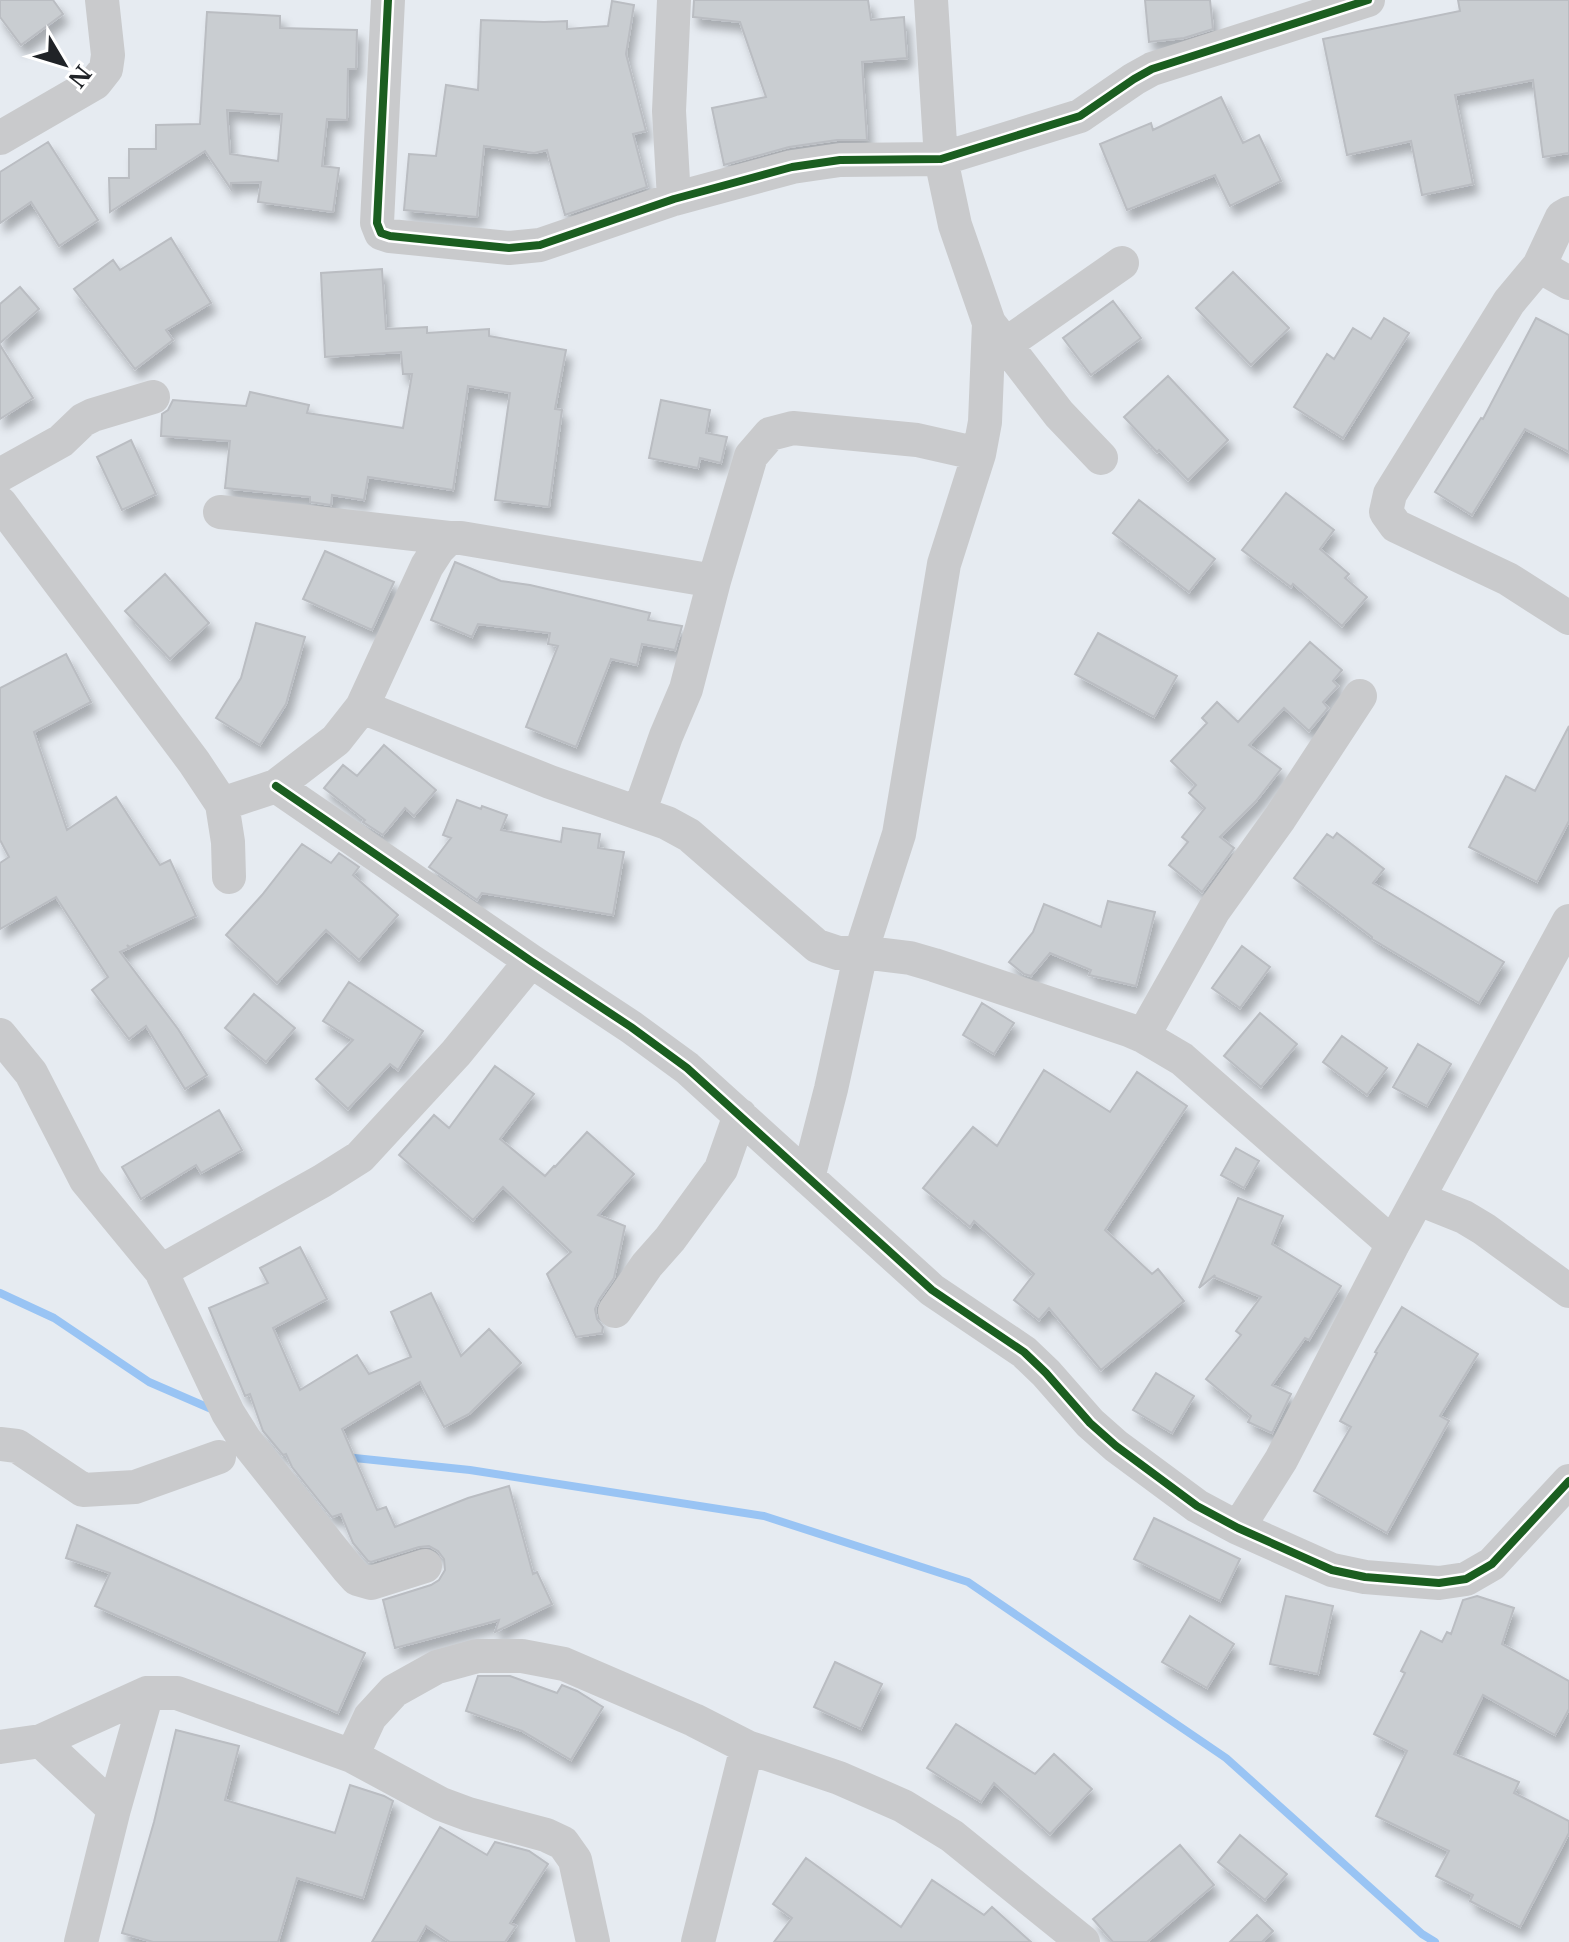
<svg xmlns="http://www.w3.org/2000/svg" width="1569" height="1942" viewBox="0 0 1569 1942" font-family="'Libre Baskerville',serif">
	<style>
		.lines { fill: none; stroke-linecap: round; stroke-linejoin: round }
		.stream { stroke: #99c4f4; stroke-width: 8 }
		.building { fill: #c9cdd1; stroke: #babdc2; stroke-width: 2; fill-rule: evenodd; filter: url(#shadow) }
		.minor { stroke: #c9cacc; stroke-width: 34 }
		.cycleway-casing { stroke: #fff; stroke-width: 13 }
		.cycleway { stroke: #1b5e20; stroke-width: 8 }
	</style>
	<defs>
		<filter id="shadow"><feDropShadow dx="5" dy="9" stdDeviation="4" flood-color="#0004"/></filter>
	</defs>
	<rect width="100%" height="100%" fill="#e6ebf1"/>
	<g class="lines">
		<!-- stream -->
		<path class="stream" d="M0 1293 54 1318 149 1382 216 1411
			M345 1457 470 1470 764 1516 968 1582 1226 1758 1422 1934 1435 1942"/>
	</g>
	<!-- building -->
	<path class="building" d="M0 0H53L63 14 21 45 0 17Z
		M694 0H868L871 20 904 17 907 58 862 62 867 140H837L789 147 724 165 712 108 766 97 740 22 693 17Z
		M1145 0H1210L1213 29 1184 38 1149 42Z
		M1458 0H1569V153L1543 157 1533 80 1455 95 1473 184 1422 195 1411 141 1347 155 1323 39 1460 11Z
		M612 1 634 5 626 54 646 131 633 134 647 187 565 215 547 150 534 153 484 146 477 217 404 210 409 154 436 156 446 85 478 90 481 20 544 22 567 21V29L608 26Z
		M207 12 280 16V28L357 30 356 69H348L347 120 327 119 322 166 339 168 333 212 258 202 261 182 231 183V189L205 151 110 212 109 178H129V149H156V125L200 124ZM227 110 282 114 278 161 230 154Z
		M1221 97 1243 143 1259 135 1281 181 1230 206 1215 175 1127 210 1100 144 1151 123 1153 130Z
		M48 142 98 220 59 246 31 202 0 223V172Z
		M171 238 211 303 166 330 173 340 135 369 74 289 113 260 120 270Z
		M382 269 386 329 427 327V333L489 329V336L566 350 555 409 562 410 549 507 495 500 510 393 468 386 453 490 368 477 364 500 332 495 331 505 310 502V497L225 488 230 441 161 436 162 414 168 410 173 400 246 406 250 392 309 405 307 413 403 428 412 374H403L401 352 325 357 321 273Z
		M1233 272 1289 328 1251 365 1196 308Z
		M20 287 39 309 0 343V304Z
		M1113 301 1141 338 1091 375 1063 338Z
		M1384 318 1409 333 1343 438 1294 407 1327 354 1334 359 1353 328 1371 339Z
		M1536 318 1569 335V452L1525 429 1472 515 1435 492 1481 418 1483 419Z
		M0 345 33 398 0 419Z
		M1168 376 1228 440 1188 480 1159 450 1157 452 1124 417Z
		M661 400 710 410 706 433 727 437 721 463 700 458 698 468 649 458Z
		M131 440 156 494 122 510 97 457Z
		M1286 493 1334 530 1320 549 1349 574 1345 578 1367 597 1342 626 1293 584 1291 587 1242 550Z
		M1139 500 1215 559 1189 592 1113 533Z
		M325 551 394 582 372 630 303 599Z
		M455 562 501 581 530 585 650 613 648 620 682 626 675 650 642 644 637 665 611 659 576 747 526 727 558 646 548 644 550 633 478 624 472 637 431 620Z
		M165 574 209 623 170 659 125 611Z
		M256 623 305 637 286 704 260 745 216 718 241 678Z
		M1098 633 1177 676 1154 717 1075 674Z
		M1310 642 1342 670 1333 681 1338 686 1323 702 1328 708 1309 731 1284 708 1249 745 1281 769 1256 801 1220 837 1234 848 1202 892 1169 865 1188 842 1182 837 1205 808 1189 793 1196 785 1171 761 1207 723 1202 718 1217 702 1238 722Z
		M66 654 91 702 34 732 67 830 116 797 160 865 170 860 196 916 130 947 127 945 129 948 120 952 178 1029 207 1075 185 1089 146 1026 129 1039 92 990 108 977 56 897 0 929V863L9 857 0 840V688Z
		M1569 726V821L1537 882 1469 847 1506 776 1535 791Z
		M384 745 436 790 414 816 405 808 383 835 363 822 365 820 324 788 343 765 357 776Z
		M457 800 481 809 482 806 507 815 501 830 561 842 563 828 600 834 598 848 624 852 613 915 482 893 477 900 429 867 451 838 443 835Z
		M1337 833 1384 869 1373 883 1504 962 1479 1003 1372 939V937L1294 878 1327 834 1333 838Z
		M302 844 331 863 339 853 359 867 353 875 398 915 359 960 326 930 277 983 226 935 262 895Z
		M1108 901 1155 912 1136 986 1089 975 1091 970 1050 953 1031 976 1024 974 1009 962 1033 932 1044 904 1101 927Z
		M1242 946 1270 967 1240 1008 1212 988Z
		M349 982 423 1031 398 1070 390 1064 348 1109 316 1079 353 1040 323 1021Z
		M254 994 295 1028 266 1062 225 1028Z
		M982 1003 1014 1023 994 1054 963 1035Z
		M1260 1013 1297 1044 1261 1087 1224 1056Z
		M1342 1036 1387 1068 1367 1095 1323 1062Z
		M1418 1044 1451 1064 1427 1106 1393 1087Z
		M495 1066 534 1094 500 1139 545 1176 554 1166 555 1167 587 1132 634 1174 598 1215 625 1226 614 1278 599 1300 595 1309 597 1319 603 1327 602 1333 576 1337 547 1274 571 1252 503 1187 473 1220 399 1155 434 1115 449 1128Z
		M1044 1070 1110 1112 1137 1072 1187 1106 1105 1230 1152 1274 1158 1269 1184 1301 1101 1370 1049 1308 1039 1320 1014 1300 1034 1274 974 1221 970 1227 923 1188 973 1127 997 1146Z
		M219 1110 242 1150 201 1173 196 1165 141 1199 122 1167Z
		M1236 1148 1259 1161 1244 1188 1221 1175Z
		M1238 1198 1283 1216 1272 1244 1341 1286 1309 1340 1305 1338 1272 1385 1291 1394 1272 1433 1248 1422 1251 1416 1206 1379 1241 1335 1236 1331 1261 1297 1214 1277 1215 1275 1199 1288Z
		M300 1247 327 1299 273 1328 300 1390 357 1355 369 1374 411 1357 391 1312 431 1293 461 1356 489 1329 521 1363 469 1414 444 1427 420 1382 342 1429 377 1510 386 1507 395 1527 468 1498 509 1486 533 1574 537 1572 552 1604 495 1632 499 1620 395 1648 383 1600 431 1585 439 1580 445 1570 444 1559 438 1551 429 1546 419 1547 371 1562 368 1561 353 1543 341 1514 332 1517 292 1467 286 1454 283 1455 263 1431 250 1394 245 1396 209 1308 268 1283 260 1268Z
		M1402 1307 1478 1354 1440 1416 1449 1421 1387 1533 1314 1491 1351 1427 1340 1421 1377 1353 1375 1352Z
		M1156 1373 1194 1396 1172 1433 1133 1410Z
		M1154 1518 1240 1559 1220 1601 1134 1559Z
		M77 1525 365 1653 338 1713 95 1606 110 1573 66 1558Z
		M1286 1596 1333 1606 1318 1674 1270 1664Z
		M1477 1596 1514 1608 1502 1644 1569 1681V1709L1555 1735 1483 1695 1454 1754 1519 1782 1514 1793 1569 1821V1833L1520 1927 1470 1901 1473 1895 1436 1876 1449 1851 1376 1816 1407 1751 1374 1734 1405 1673 1401 1671 1421 1631 1442 1642 1447 1632 1451 1634 1463 1600Z
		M1190 1616 1234 1644 1207 1688 1162 1662Z
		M835 1662 882 1684 861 1729 814 1707Z
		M478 1676H510L557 1693 562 1685 577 1691 603 1707 571 1760 522 1731 466 1711Z
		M956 1724 1035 1774 1054 1754 1092 1789 1050 1834 994 1783 981 1802 927 1768Z
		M176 1730 239 1746 225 1800 335 1833 350 1785 384 1796 393 1801 363 1898 297 1878 278 1942H153L122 1933 154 1822Z
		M440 1827 487 1855 495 1842 529 1851 548 1864 510 1923 516 1926 505 1942H450L426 1926 417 1942H372Z
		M1240 1835 1287 1874 1265 1900 1218 1862Z
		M1180 1845 1214 1885 1147 1942H1113L1093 1919Z
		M806 1858 901 1927 932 1880 984 1915 992 1907 1031 1942H774L792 1918 773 1904Z
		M1257 1915 1273 1931 1262 1942H1230Z"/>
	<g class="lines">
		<!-- minor -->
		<path class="minor" d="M388 0 377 223 381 233 390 236 509 248 540 245 674 199 792 167 840 160 941 159 1080 116 1134 79 1152 69 1368 0
			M674 0 669 111 674 199
			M931 0 941 159 955 225 989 323 1059 414 1101 458
			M0 138 95 83 106 69 108 55 102 0
			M1569 213 1562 217 1539 266 1509 302 1390 494 1386 512 1396 526 1508 579 1569 618
			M1539 266 1569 283
			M1006 344 1122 263
			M0 475 61 441 83 420 93 415 153 397
			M0 503 194 762 222 804
			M220 512 449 538
			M362 707 550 782 667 823 689 835 817 946 838 953 861 952 910 958 934 965 1129 1030 1143 1036 1182 1059 1393 1244
			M276 786 531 961 631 1027 687 1068 932 1290 1024 1352 1046 1373 1090 1423 1116 1446 1197 1506 1238 1528 1332 1570 1365 1577 1439 1583 1466 1579 1492 1564 1569 1481
			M639 813 666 736 686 689 714 581 751 456 770 434 793 428 917 440 979 454 985 422 989 323
			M229 877 228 842 222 804 276 786 336 740 362 707 427 566 438 549 449 538H461L714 581
			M0 1035 31 1073 86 1180 161 1271 228 1413 245 1440 348 1569 357 1579 371 1583 425 1566
			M1143 1036 1214 910 1280 818 1360 696
			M808 1178 831 1089 861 952 899 834 944 564 979 454
			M1419 1199 1464 1217 1484 1229 1569 1291
			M161 1271 322 1181 360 1157 456 1053 531 961
			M615 1311 647 1265 670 1239 721 1169 740 1115
			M0 1444 17 1446 83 1490 135 1487 219 1457
			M1238 1528 1281 1460 1393 1244 1569 921
			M41 1741 114 1809
			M0 1747 41 1741 147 1693H177L352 1756 441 1804 468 1814 546 1835 563 1843 575 1860 593 1942
			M352 1756 370 1717 394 1691 437 1667 477 1656H522L564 1664 694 1720 747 1747 839 1778 903 1806 952 1836 1083 1942
			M81 1942 114 1809 147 1693
			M698 1942 747 1747"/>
		<defs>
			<path id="cycleway" d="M388 0 377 223 381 233 390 236 509 248 540 245 674 199 792 167 840 160 941 159 1080 116 1134 79 1152 69 1368 0
				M276 786 531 961 631 1027 687 1068 932 1290 1024 1352 1046 1373 1090 1423 1116 1446 1197 1506 1238 1528 1332 1570 1365 1577 1439 1583 1466 1579 1492 1564 1569 1481"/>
		</defs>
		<!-- cycleway casing -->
		<use href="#cycleway" class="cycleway-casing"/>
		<!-- cycleway -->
		<use href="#cycleway" class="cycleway"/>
	</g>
	<!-- north arrow -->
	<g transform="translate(64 64) rotate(128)" stroke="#ffffff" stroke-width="6" paint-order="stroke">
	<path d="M0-6L14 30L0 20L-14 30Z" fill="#202327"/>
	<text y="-12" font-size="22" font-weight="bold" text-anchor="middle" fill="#202327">N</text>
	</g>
</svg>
